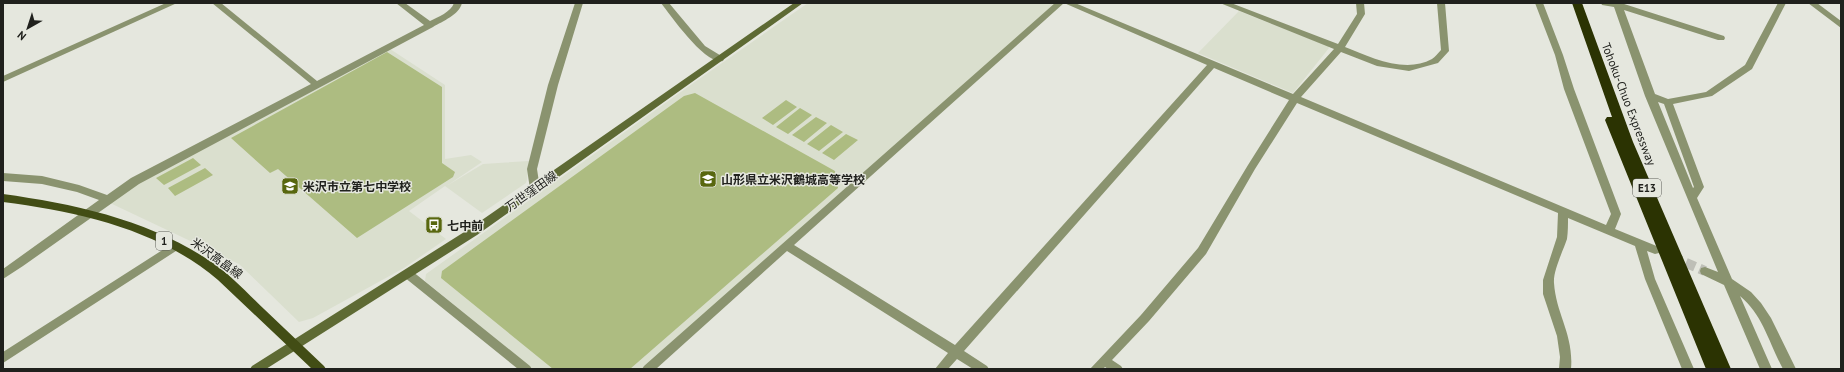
<svg xmlns="http://www.w3.org/2000/svg" width="1844" height="372" viewBox="0 0 1844 372" font-family="'PT Sans','Noto Sans JP',sans-serif">
	<style>
		.built { fill: #dadfce }
		.green { fill: #adbc81 }
		.lines { fill: none; stroke-linecap: round; stroke-linejoin: round }
		.minor-tunnel { stroke: #bebfb7; stroke-width: 10; stroke-dasharray: 10 5; stroke-linecap: butt }
		.minor { fill: #8a936f; fill-rule: evenodd }
		.secondary { fill: #5e6a34; fill-rule: evenodd }
		.primary { fill: #424d15; fill-rule: evenodd }
		.motorway { fill: #2b3302; fill-rule: evenodd }
		.labels { text-anchor: middle; dominant-baseline: central; stroke-width: 3; stroke-linejoin: round; paint-order: stroke }
		.shield { fill: #e5e7de; stroke: #5b5c57; stroke-width: 1 }
		.shield-label { font-size: 11px; font-weight: bold; fill: #20211d }
		.street-label { font-size: 12px; fill: #20211d; stroke: #e5e7de }
		.poi-label { font-size: 12px; font-weight: bold; fill: #20211d; stroke: #e5e7de; text-anchor: start }
	</style>
	<rect width="100%" height="100%" fill="#e5e7de"/>
	<!-- built -->
	<path class="built" d="M808 3H1056L642 369H533L425 281 426 274 692 84Z
		M1239 11 1328 46 1329 48 1293 93 1198 53Z
		M390 49 445 85V159L471 155 482 162 448 185 483 164 529 161 527 180 526 183 482 213 445 186 409 211 446 239 404 268 313 318 299 322 239 264 110 203 128 189Z"/>
	<!-- green -->
	<path class="green" d="M387 52 442 87V163L455 172 453 177 357 238 278 169 270 173 231 138Z
		M695 93 835 171 838 188 630 369H553L441 278 442 271 684 96Z
		M786 100 797 107 773 125 762 118Z
		M800 108 812 115 788 134 776 127Z
		M816 117 827 123 804 142 792 135Z
		M831 125 843 132 819 151 807 144Z
		M846 134 858 140 834 160 822 153Z
		M193 158 201 165 164 185 156 178Z
		M205 168 213 175 175 196 168 188Z"/>
	<g class="lines">
		<!-- minor-tunnel -->
		<path class="minor-tunnel" d="M1672 257 1705 271"/>
		<!-- minor -->
		<path class="minor" d="M166 3H177L3 82V76Z
			M212 3H221L317 81 424 25 396 3H405L430 21C438 17 451 12 454 3H462C459 15 443 21 433 27L139 184 23 266 3 279V269L99 200 77 192 42 184 3 181V173L42 176 79 185 107 195 131 178 311 84Z
			M575 3H583L558 85 537 169 540 189 535 193 530 189 527 169 548 85Z
			M661 3H669L705 46 723 57 724 59 723 61C706 66 671 16 661 3Z
			M1055 3H1075L1293 94 1334 49 1220 3H1231L1338 44 1357 14 1356 3H1364L1365 14 1345 47C1370 57 1405 74 1432 59 1435 57 1438 53 1441 50L1437 3H1445L1449 51 1438 63 1409 71 1377 66 1341 52 1301 97 1606 225 1611 214 1564 89 1555 55 1535 3H1543L1563 55 1574 89 1621 214 1615 229 1659 247 1660 250 1659 253 1655 254 1647 251 1655 279 1694 369H1682L1645 279 1635 246 1568 218C1568 224 1568 232 1567 239 1563 251 1553 271 1554 283 1556 314 1574 335 1571 369H1559L1560 357 1557 336 1543 294V280L1557 237 1558 213 1297 103 1255 169 1206 254 1149 321 1112 360 1121 366 1123 369H1108L1105 367 1103 369H1090L1141 315 1198 248 1248 165 1289 100 1214 68 964 351 987 366 989 369H973L957 359 948 369H935L948 353 787 251 656 369H642L644 366ZM1064 3 1207 65 955 345 794 245Z
			M1601 3H1621L1724 36 1725 38 1724 40H1718L1624 10 1655 94 1668 99 1706 92 1745 65 1778 3H1786L1752 69 1712 96 1673 104 1704 187 1697 198 1732 279 1751 292 1761 303 1771 318 1796 369H1783C1769 343 1763 315 1740 296L1772 369H1760L1724 285 1701 274 1700 271 1701 268 1705 267 1718 272 1645 96 1614 7 1602 5ZM1658 102 1664 104 1694 187 1693 188Z
			M1808 3H1817L1841 21V28Z
			M175 242 179 243 180 246 179 249 3 363V352Z
			M408 270 412 271 530 366 532 369H518L404 277 403 274 404 271Z"/>
		<!-- secondary -->
		<path class="secondary" d="M794 3H803L477 235 266 369H250L252 366 469 229Z"/>
		<!-- primary -->
		<path class="primary" d="M3 194C75 204 149 220 210 261 230 274 247 293 264 309 284 328 304 347 324 366L326 369H312L218 280C158 229 79 212 3 202Z"/>
		<!-- motorway -->
		<path class="motorway" d="M1572 3H1582L1633 142 1731 369H1706L1605 120 1607 117H1612Z"/>
	</g>
	<!-- icons -->
	<defs>
		<symbol id="school-square" viewBox="-11 -11 22 22"><rect x="-9" y="-9" width="18" height="18" rx="4" fill="#58670f" stroke="#e5e7de"/><path d="M0-5L7-2L0 1L-7-2ZM-4 1L0 2.5L4 1V4Q0 6-4 4Z" fill="#fff"/></symbol>
		<symbol id="bus-square" viewBox="-11 -11 22 22"><rect x="-9" y="-9" width="18" height="18" rx="4" fill="#58670f" stroke="#e5e7de"/><path d="M-5-6H5V4H4V6H2V4H-2V6H-4V4H-5ZM-3.5-4V0h7V-4ZM-3.5 1.2v1.5H-2V1.2ZM2 1.2v1.5H3.5V1.2Z" fill="#fff"/></symbol>
	</defs>
	<g fill-rule="evenodd">
		<use href="#school-square" x="698" y="169" width="20" height="20"/>
		<use href="#school-square" x="280" y="176" width="20" height="20"/>
		<use href="#bus-square" x="424" y="215" width="20" height="20"/>
	</g>
	<g class="labels">
		<!-- shield labels -->
		<g class="shield">
			<rect x="1633" y="179" width="28" height="18" rx="3"/>
			<rect x="156" y="232" width="16" height="18" rx="3"/>
		</g>
		<g class="shield-label">
			<text x="1647" y="188">E13</text>
			<text x="164" y="241">1</text>
		</g>
		<!-- street labels -->
		<g class="street-label">
			<text transform="translate(1629 104) rotate(69)">Tohoku-Chuo Expressway</text>
			<text transform="translate(531 191) rotate(-35)">万世窪田線</text>
			<text transform="translate(217 258) rotate(36)">米沢高畠線</text>
		</g>
		<!-- poi labels -->
		<g class="poi-label">
			<text x="721" y="179">山形県立米沢鶴城高等学校</text>
			<text x="303" y="186">米沢市立第七中学校</text>
			<text x="447" y="225">七中前</text>
		</g>
	</g>
	<!-- border -->
	<rect width="1844" height="372" fill="none" stroke="#20211d" stroke-width="8"/>
	<!-- north arrow -->
	<g transform="translate(28 28) rotate(219)" stroke="#e5e7de" stroke-width="3" paint-order="stroke">
	<path d="M0-3L7 15L0 10L-7 15Z" fill="#20211d"/>
	<text y="-6" font-size="11" font-weight="bold" text-anchor="middle" fill="#20211d">N</text>
	</g>
</svg>
